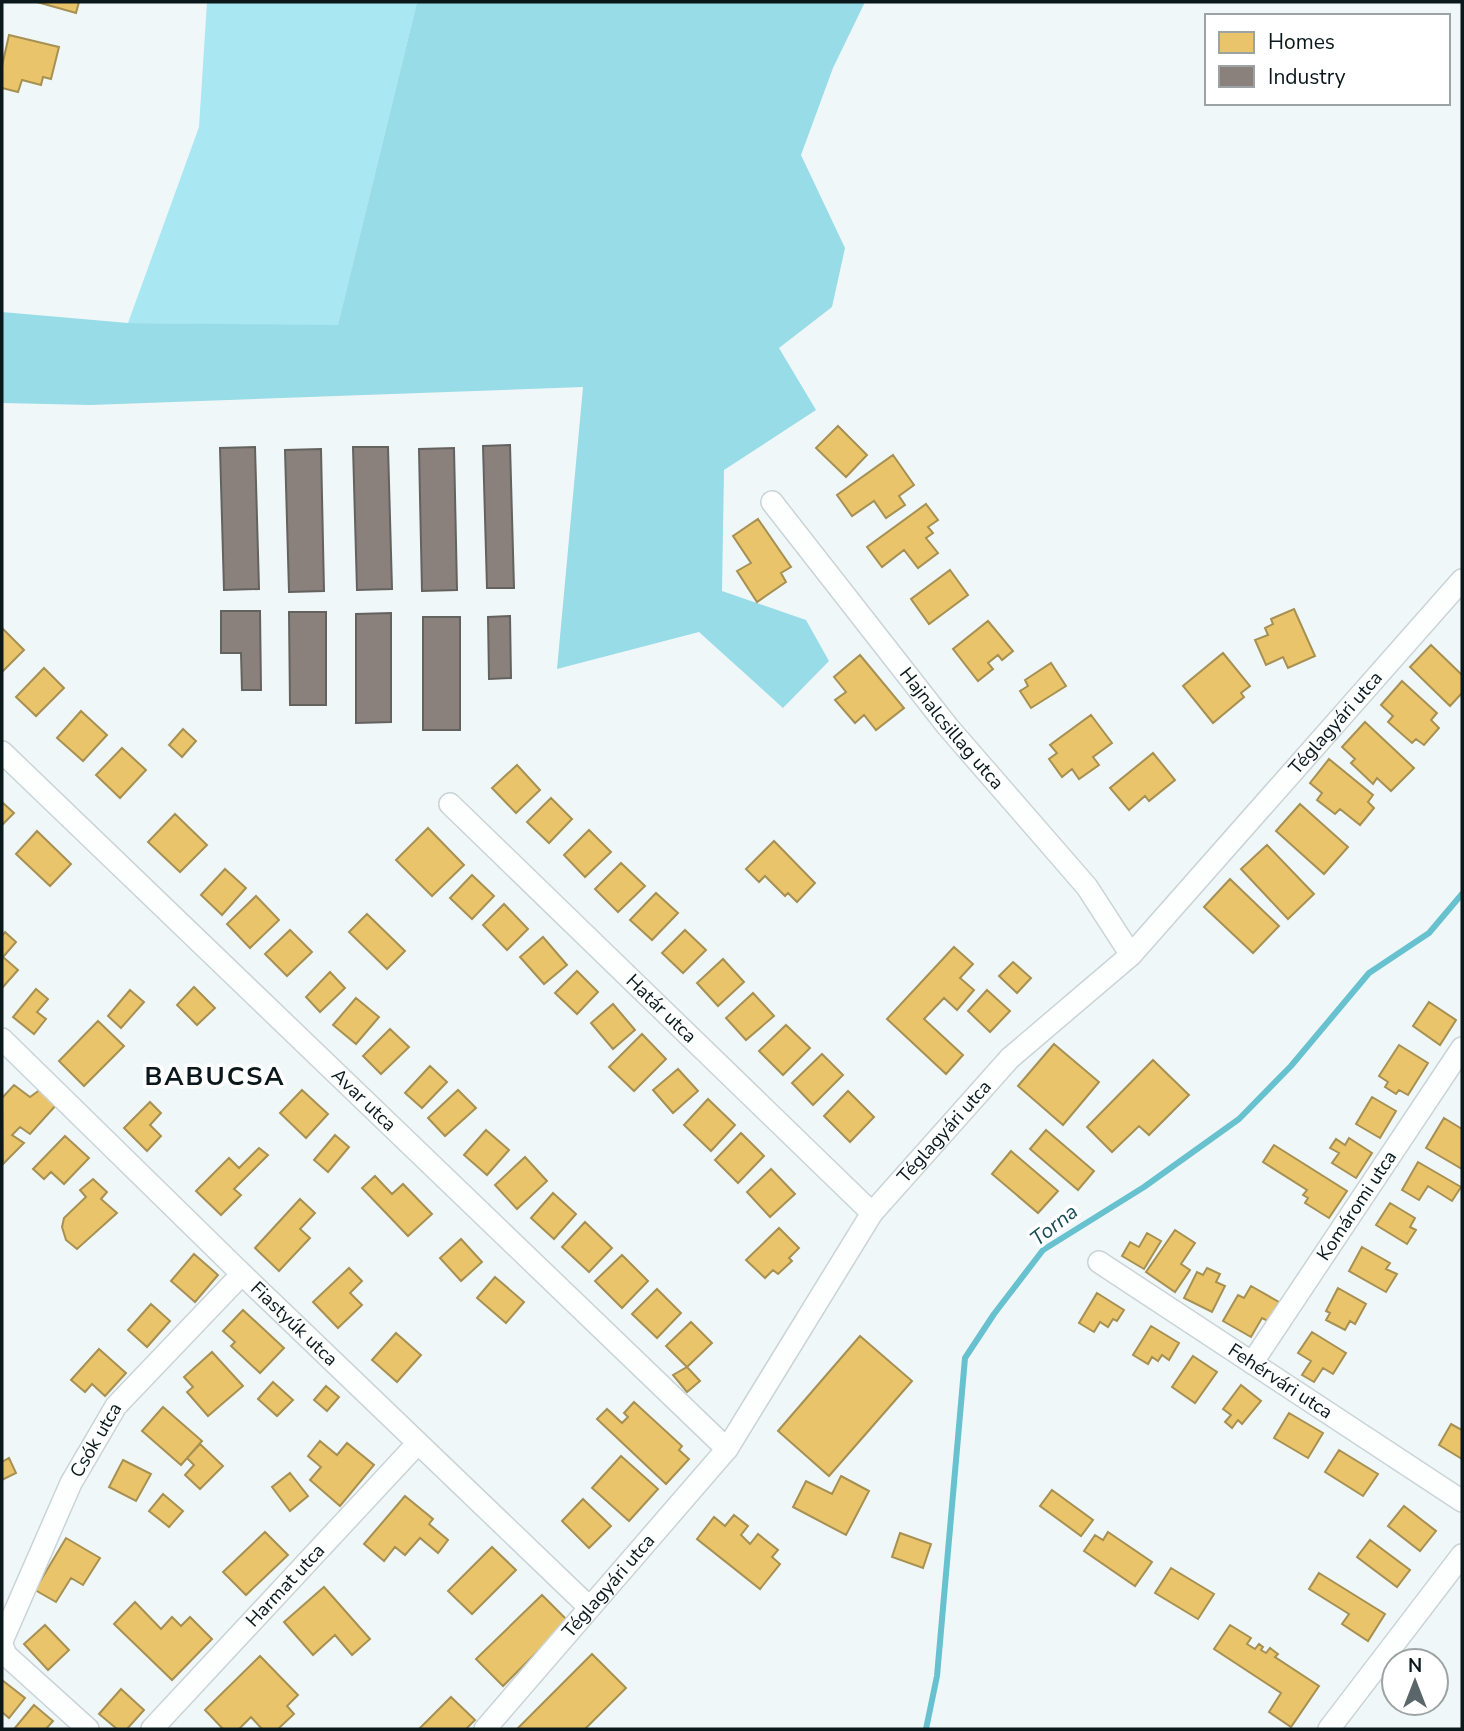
<svg xmlns="http://www.w3.org/2000/svg" width="1464" height="1731" viewBox="0 0 1464 1731" font-family="'Nunito Sans',sans-serif">
	<style>
		.green { fill: #a9e7f2 }
		.forest { fill: #98dce7 }
		.homes { fill: #e9c46a; stroke: #a69052; stroke-width: 2 }
		.industry { fill: #8a817c; stroke: #64625f; stroke-width: 2 }
		.lines { fill: none; stroke-linecap: round; stroke-linejoin: round }
		.stream { stroke: #67c1ce; stroke-width: 6 }
		.minor-casing { stroke: #cad4d6; stroke-width: 24 }
		.minor { stroke: #fdfefe; stroke-width: 21 }
		.labels { text-anchor: middle; dominant-baseline: central; stroke-width: 7; stroke-linejoin: round; paint-order: stroke }
		.street-label { font-size: 19px; fill: #0a181b; stroke: #fff }
		.water-label { font-size: 21px; font-style: italic; fill: #194c54; stroke: #fff }
		.district-label { font-size: 26px; font-weight: bold; letter-spacing: 2px; fill: #0a181b; stroke: #fff }
	</style>
	<rect width="100%" height="100%" fill="#f0f7f9"/>
	<!-- green -->
	<path class="green" d="M207 2H417L338 326 128 323 199 127Z"/>
	<!-- forest -->
	<path class="forest" d="M417 2H865L833 68 801 155 845 248 832 307 779 348 816 410 724 470 722 591 806 620 829 661 783 708 699 632 557 669 583 387 91 405 2 403V312L128 323 338 325Z"/>
	<!-- homes -->
	<path class="homes" d="M37 2H79L76 13Z
		M9 35 59 47 51 79 43 77 41 85 22 80 18 92 2 88V66Z
		M838 426 867 455 846 477 816 448Z
		M893 455 914 485 899 496 905 505 886 518 874 501 852 516 837 495Z
		M926 504 938 520 928 527 933 533 926 538 938 553 918 568 904 550 882 567 867 547Z
		M758 519 791 567 781 573 786 582 757 602 737 571 751 563 733 536Z
		M950 570 968 595 929 624 911 599Z
		M1294 609 1315 656 1288 668 1283 657 1266 665 1255 640 1268 635 1265 628 1273 624 1271 619Z
		M988 621 1013 651 1002 660 998 655 988 663 993 669 978 681 953 649Z
		M2 628 24 650 2 672Z
		M1431 645 1462 675V693L1450 706 1410 667Z
		M1223 653 1250 686 1241 693 1244 697 1213 723 1183 686Z
		M860 655 904 708 876 730 864 715 855 723 835 700 846 692 834 677Z
		M1051 663 1066 686 1031 708 1020 691 1028 686 1025 680Z
		M44 668 64 688 36 716 16 697Z
		M1402 681 1437 713 1431 720 1439 728 1424 745 1416 739 1412 743 1388 722 1393 716 1381 705Z
		M81 711 107 735 83 761 57 738Z
		M1091 715 1112 743 1093 757 1099 765 1079 779 1072 769 1062 777 1049 759 1057 753 1050 745Z
		M1365 722 1414 768 1391 791 1377 778 1373 784 1351 763 1355 759 1342 747Z
		M183 729 196 741 182 757 169 745Z
		M122 748 146 770 120 798 96 775Z
		M1153 753 1175 780 1149 801 1145 796 1129 810 1110 788Z
		M1329 759 1373 795 1368 802 1374 808 1360 825 1340 809 1335 814 1317 800 1322 793 1310 783Z
		M517 765 540 790 516 813 492 788Z
		M551 798 572 819 549 843 527 822Z
		M2 802 14 813 2 825Z
		M1300 804 1348 847 1324 874 1276 831Z
		M175 814 207 845 180 872 148 842Z
		M428 828 464 865 432 896 396 860Z
		M589 830 611 852 585 877 564 855Z
		M37 831 71 864 50 886 16 854Z
		M774 841 815 883 797 902 788 893 785 896 765 876 759 882 746 869Z
		M1267 845 1314 894 1288 919 1241 869Z
		M621 863 645 886 618 912 595 889Z
		M225 869 246 888 222 915 201 895Z
		M472 875 494 896 472 919 450 898Z
		M1230 879 1279 926 1253 953 1204 907Z
		M656 893 678 913 652 940 630 920Z
		M256 896 279 920 250 948 227 924Z
		M504 904 528 929 507 950 483 925Z
		M367 914 405 951 387 969 349 932Z
		M290 930 312 952 287 976 265 954Z
		M685 930 706 950 683 973 662 953Z
		M5 932 16 942 3 957 18 970 2 988V936Z
		M543 937 567 965 544 984 520 957Z
		M954 947 973 964 960 978 974 990 957 1010 944 998 924 1019 963 1055 946 1074 887 1019Z
		M723 959 744 982 718 1006 697 983Z
		M1013 962 1031 978 1017 993 999 976Z
		M577 971 598 992 577 1014 555 993Z
		M330 972 345 988 320 1012 306 997Z
		M194 987 215 1008 197 1025 177 1005Z
		M36 989 48 999 37 1012 46 1019 34 1034 13 1017Z
		M130 990 144 1002 121 1028 108 1016Z
		M987 990 1010 1011 990 1032 968 1011Z
		M753 993 774 1016 746 1040 726 1018Z
		M356 998 379 1017 356 1044 333 1025Z
		M1429 1002 1456 1020 1440 1045 1413 1026Z
		M613 1004 635 1030 613 1049 591 1023Z
		M98 1021 124 1046 84 1086 59 1061Z
		M786 1025 810 1048 783 1075 759 1051Z
		M390 1029 409 1047 381 1074 363 1056Z
		M642 1034 666 1059 634 1091 609 1067Z
		M1054 1044 1099 1082 1063 1125 1018 1086Z
		M1399 1045 1428 1063 1408 1095 1399 1090 1396 1094 1385 1087 1388 1082 1379 1076Z
		M822 1054 843 1075 813 1105 792 1083Z
		M1153 1060 1189 1095 1149 1135 1139 1126 1112 1152 1087 1127Z
		M430 1066 447 1082 422 1108 405 1093Z
		M678 1069 698 1091 673 1113 653 1090Z
		M14 1085 30 1097 41 1089 57 1104 30 1134 20 1127 12 1135 24 1143 3 1164 2 1098Z
		M302 1090 328 1114 306 1138 280 1113Z
		M458 1090 476 1108 445 1136 428 1118Z
		M848 1091 874 1117 850 1142 824 1116Z
		M1372 1097 1396 1111 1380 1138 1356 1124Z
		M708 1099 735 1125 711 1151 684 1125Z
		M150 1102 161 1113 150 1125 161 1136 147 1151 124 1128Z
		M1444 1118 1462 1129V1169L1426 1148Z
		M486 1130 509 1150 487 1175 464 1155Z
		M1046 1130 1094 1171 1078 1190 1030 1149Z
		M741 1133 764 1156 738 1183 715 1160Z
		M335 1135 349 1147 328 1172 314 1160Z
		M65 1136 89 1158 64 1184 51 1172 44 1179 33 1169Z
		M1349 1138 1372 1153 1356 1178 1332 1163 1339 1153 1330 1148 1336 1139 1345 1145Z
		M1274 1145 1347 1191 1329 1218 1305 1203 1308 1198 1303 1195 1307 1190 1263 1162Z
		M259 1148 268 1155 234 1189 241 1195 221 1215 196 1191 229 1158 239 1168Z
		M1011 1151 1058 1191 1038 1213 992 1174Z
		M525 1157 547 1181 517 1209 495 1185Z
		M1418 1162 1461 1187 1452 1201 1428 1186 1419 1200 1402 1190Z
		M771 1169 795 1194 770 1217 747 1192Z
		M375 1176 392 1194 403 1184 432 1214 408 1236 362 1188Z
		M93 1179 107 1192 101 1199 117 1213 77 1249 66 1240 62 1227 64 1218 86 1197 80 1190Z
		M553 1193 576 1214 554 1239 531 1218Z
		M300 1199 315 1213 300 1229 310 1238 279 1271 255 1248Z
		M1390 1203 1415 1218 1410 1227 1416 1230 1407 1244 1376 1225Z
		M585 1222 612 1248 589 1272 562 1247Z
		M779 1228 799 1248 789 1258 792 1261 778 1274 773 1270 765 1278 746 1260Z
		M1175 1230 1195 1243 1181 1264 1190 1270 1175 1292 1146 1272Z
		M1147 1233 1161 1241 1144 1269 1122 1256 1130 1242 1139 1247Z
		M461 1239 482 1262 461 1281 440 1258Z
		M1362 1247 1390 1263 1386 1269 1397 1274 1386 1292 1349 1271Z
		M194 1254 218 1275 195 1302 171 1281Z
		M622 1255 648 1281 622 1308 595 1281Z
		M349 1268 362 1281 350 1293 362 1305 338 1328 313 1302Z
		M1207 1268 1220 1274 1216 1282 1225 1286 1212 1312 1184 1298 1197 1272 1203 1275Z
		M495 1277 524 1302 506 1323 477 1298Z
		M1251 1286 1279 1302 1268 1321 1262 1318 1251 1337 1223 1321 1238 1295 1244 1298Z
		M1338 1288 1366 1304 1355 1324 1350 1321 1345 1330 1326 1320 1330 1313 1326 1311Z
		M657 1289 681 1313 657 1338 632 1314Z
		M1097 1293 1124 1310 1117 1321 1113 1319 1108 1327 1100 1322 1094 1332 1079 1323Z
		M151 1304 170 1321 147 1347 128 1330Z
		M243 1310 284 1348 260 1373 231 1346 235 1342 223 1331Z
		M691 1322 712 1343 687 1367 666 1346Z
		M1151 1326 1179 1343 1169 1360 1162 1355 1158 1361 1152 1357 1148 1364 1133 1355Z
		M1312 1332 1346 1353 1333 1374 1323 1368 1314 1382 1302 1375 1311 1361 1298 1353Z
		M396 1333 421 1355 397 1382 372 1360Z
		M860 1336 912 1381 829 1476 778 1431Z
		M99 1349 126 1373 105 1396 92 1384 85 1392 71 1380Z
		M212 1352 243 1386 208 1416 187 1392 193 1387 184 1377Z
		M1193 1356 1217 1372 1195 1403 1172 1387Z
		M687 1367 700 1381 687 1392 673 1375Z
		M273 1382 293 1400 277 1416 258 1399Z
		M1241 1385 1261 1401 1242 1424 1238 1420 1232 1428 1225 1422 1231 1415 1223 1409Z
		M326 1386 339 1397 327 1411 314 1400Z
		M634 1402 682 1446 679 1450 689 1459 666 1484 597 1419 607 1409 622 1423 628 1417 624 1413Z
		M163 1407 202 1441 181 1465 142 1431Z
		M1289 1413 1323 1433 1308 1458 1274 1438Z
		M1451 1424 1462 1430V1459L1439 1445Z
		M320 1441 337 1455 347 1443 374 1465 340 1506 310 1480 321 1467 308 1456Z
		M200 1444 223 1466 200 1489 185 1475 194 1465 187 1458Z
		M1339 1450 1378 1474 1363 1496 1325 1472Z
		M621 1456 658 1489 629 1521 592 1488Z
		M9 1458 16 1473 2 1480V1462Z
		M123 1460 151 1474 136 1501 109 1487Z
		M290 1473 308 1496 290 1511 272 1487Z
		M841 1476 869 1491 846 1535 793 1507 806 1481 832 1494Z
		M1052 1490 1093 1520 1081 1536 1040 1506Z
		M163 1494 183 1511 169 1527 149 1511Z
		M405 1496 433 1519 429 1524 448 1540 438 1553 420 1538 405 1555 395 1547 384 1561 364 1544Z
		M583 1499 611 1526 589 1548 562 1521Z
		M1404 1506 1436 1531 1420 1551 1388 1526Z
		M734 1515 748 1526 741 1535 750 1544 758 1534 778 1550 772 1557 780 1564 760 1589 697 1539 714 1517 725 1526Z
		M265 1532 288 1555 246 1595 223 1572Z
		M1108 1532 1152 1562 1135 1586 1084 1551 1095 1535 1103 1540Z
		M900 1533 931 1544 923 1568 892 1557Z
		M66 1538 100 1558 83 1585 71 1578 56 1602 35 1590Z
		M1370 1540 1410 1570 1397 1587 1357 1557Z
		M492 1547 516 1570 472 1614 448 1591Z
		M1171 1568 1214 1594 1198 1619 1155 1593Z
		M1319 1573 1385 1614 1368 1641 1342 1624 1349 1614 1309 1589Z
		M324 1587 370 1639 352 1655 335 1635 313 1655 284 1622Z
		M542 1595 568 1621 503 1686 476 1659Z
		M135 1602 161 1629 172 1617 181 1626 190 1617 212 1639 172 1680 114 1624Z
		M45 1625 69 1650 48 1670 24 1644Z
		M1230 1625 1251 1638 1247 1644 1255 1649 1259 1644 1263 1647 1261 1650 1266 1653 1270 1648 1278 1654 1275 1657 1319 1686 1291 1727 1269 1712 1281 1693 1214 1649Z
		M592 1654 626 1688 585 1729H517Z
		M260 1656 298 1695 287 1706 294 1714 278 1729H262L251 1717 239 1729H223L205 1710Z
		M2 1680 25 1698 9 1718 2 1712Z
		M121 1689 144 1710 127 1729H117L99 1714Z
		M451 1697 475 1720 466 1729H419Z
		M34 1705 53 1721 46 1729H14Z"/>
	<!-- industry -->
	<path class="industry" d="M510 445 514 588H487L483 446Z
		M255 447 259 589 224 590 220 448Z
		M353 447H388L392 589 357 590Z
		M454 448 457 590 422 591 419 449Z
		M321 449 324 591 289 592 285 450Z
		M221 611H260L261 690H242L241 653H221Z
		M289 612H326V705H290Z
		M391 613V722L356 723V614Z
		M510 616 511 678 489 679 488 617Z
		M423 617H460V730H423Z"/>
	<g class="lines">
		<!-- stream -->
		<path class="stream" d="M926 1729 937 1676 965 1358 994 1314 1043 1250 1144 1187 1239 1119 1291 1066 1369 973 1429 933 1462 894"/>
		<defs>
			<g id="minor">
				<path id="s1" d="M772 502 948 727 1087 887 1131 955"/>
				<path id="s2" d="M2 752 727 1449"/>
				<path id="s3" d="M450 804 872 1213"/>
				<path id="s4" d="M2 1039 242 1274 589 1607"/>
				<path id="s5" d="M1099 1262 1462 1501"/>
				<path id="s6" d="M1252 1363 1462 1048"/>
				<path id="s7" d="M2 1641 71 1483 116 1406 242 1274"/>
				<path d="M2 1645 6 1655 88 1729"/>
				<path id="s8" d="M152 1729 418 1443"/>
				<path id="s9" d="M485 1729 727 1449 872 1213 1010 1058 1131 955 1462 580"/>
				<path d="M1329 1729 1462 1555"/>
			</g>
		</defs>
		<!-- minor casing -->
		<use href="#minor" class="minor-casing"/>
		<!-- minor -->
		<use href="#minor" class="minor"/>
	</g>
	<g class="labels">
		<!-- street labels -->
		<g class="street-label">
			<text stroke="none"><textPath href="#s9" startOffset="1323">Téglagyári utca</textPath></text>
			<text stroke="none"><textPath href="#s1" startOffset="289">Hajnalcsillag utca</textPath></text>
			<text stroke="none"><textPath href="#s3" startOffset="294">Határ utca</textPath></text>
			<text stroke="none"><textPath href="#s2" startOffset="502">Avar utca</textPath></text>
			<text stroke="none"><textPath href="#s9" startOffset="756">Téglagyári utca</textPath></text>
			<text stroke="none"><textPath href="#s6" startOffset="189">Komáromi utca</textPath></text>
			<text stroke="none"><textPath href="#s4" startOffset="408">Fiastyúk utca</textPath></text>
			<text stroke="none"><textPath href="#s5" startOffset="217">Fehérvári utca</textPath></text>
			<text stroke="none"><textPath href="#s7" startOffset="222">Csók utca</textPath></text>
			<text stroke="none"><textPath href="#s8" startOffset="196">Harmat utca</textPath></text>
			<text stroke="none"><textPath href="#s9" startOffset="189">Téglagyári utca</textPath></text>
		</g>
		<!-- water labels -->
		<g class="water-label">
			<text transform="translate(1054 1225) rotate(-38)">Torna</text>
		</g>
		<!-- district labels -->
		<g class="district-label">
			<text x="215" y="1076">BABUCSA</text>
		</g>
	</g>
	<!-- border -->
	<rect width="1464" height="1731" fill="none" stroke="#0a181b" stroke-width="7"/>
	<!-- legend -->
	<rect x="1205" y="14" width="245" height="91" fill="#ffffff" stroke="#9da3a4" stroke-width="2"/>
	<rect x="1219" y="32" width="35" height="21" fill="#e9c46a" stroke="#9da3a4" stroke-width="2"/>
	<text x="1268" y="49" font-size="21" fill="#0a181b">Homes</text>
	<rect x="1219" y="66" width="35" height="21" fill="#8a817c" stroke="#9da3a4" stroke-width="2"/>
	<text x="1268" y="84" font-size="21" fill="#0a181b">Industry</text>
	<!-- north arrow -->
	<g transform="translate(1415 1682)"><circle r="33" fill="#ffffff" stroke="#9da3a4" stroke-width="2"/>
	<path d="M0-5L12 26L0 18L-12 26Z" fill="#5a6669"/>
	<text y="-10" font-size="19" font-weight="bold" text-anchor="middle" fill="#0a181b">N</text>
	</g>
</svg>
